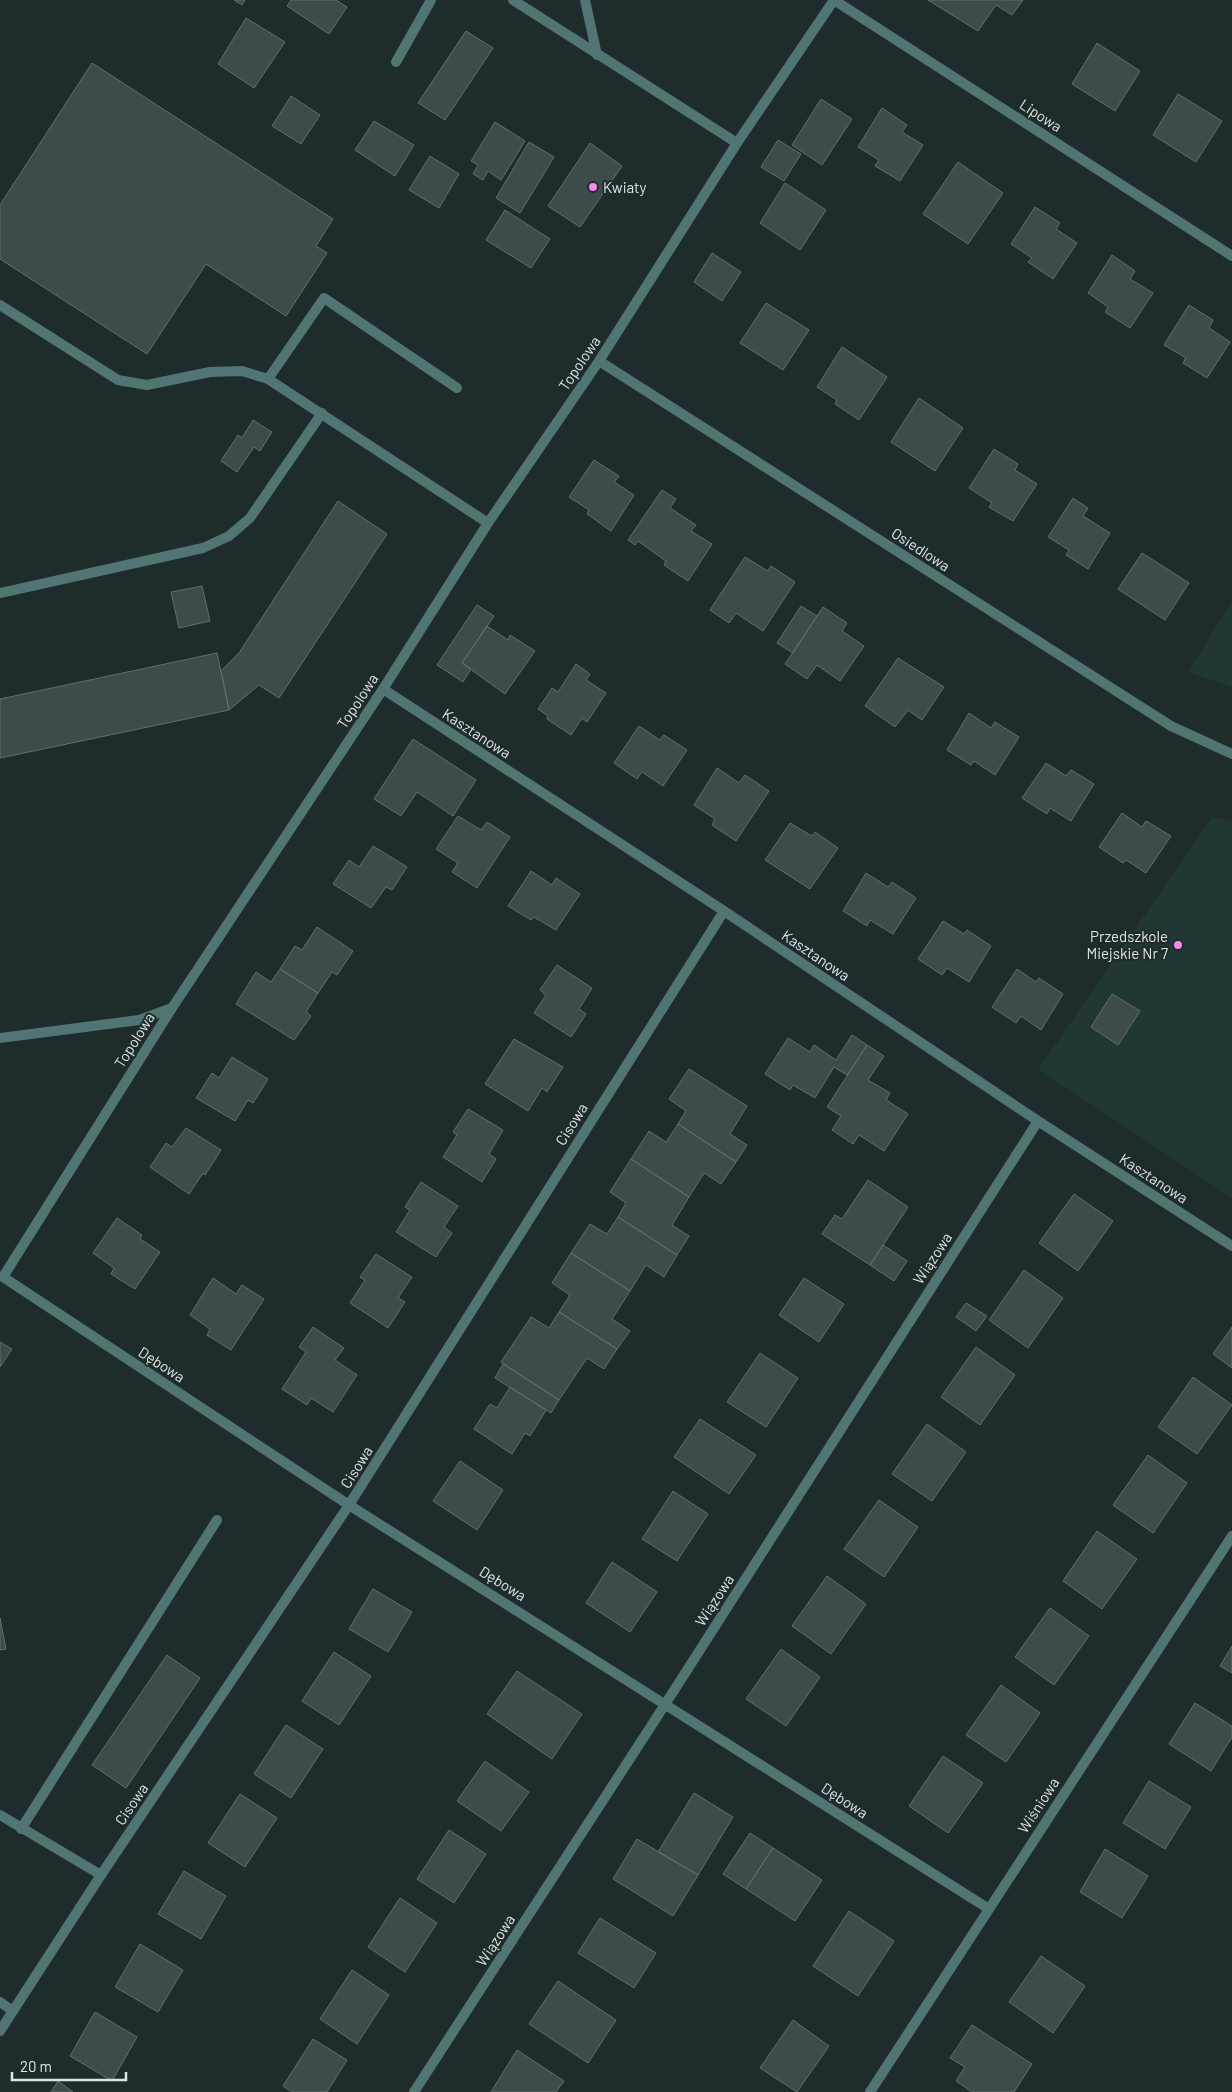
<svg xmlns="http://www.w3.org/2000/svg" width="1232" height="2092" viewBox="0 0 1232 2092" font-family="Barlow,sans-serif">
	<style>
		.built { fill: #213736 }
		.building { fill: #3d4b4a; stroke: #60706f }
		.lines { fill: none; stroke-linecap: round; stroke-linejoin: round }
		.service { stroke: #517573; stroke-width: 10 }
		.minor { stroke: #517573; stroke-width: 10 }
		.poi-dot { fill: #f589ee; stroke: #1e2c2b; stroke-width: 2 }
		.labels { text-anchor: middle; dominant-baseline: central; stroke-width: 4; stroke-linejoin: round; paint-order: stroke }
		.street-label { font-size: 15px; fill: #dde5e4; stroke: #1e2c2b }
		.poi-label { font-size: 15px; fill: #dde5e4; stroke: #1e2c2b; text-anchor: start }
	</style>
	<rect width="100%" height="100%" fill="#1e2c2b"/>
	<!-- built -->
	<path class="built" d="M1232 601V687L1188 672Z
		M1212 817 1232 821V1198L1038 1070Z"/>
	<!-- building -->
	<path class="building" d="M234 0H245L242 5Z
		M291 0H336L347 7 329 34 287 6Z
		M928 0H1023L1012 15 996 5 978 31Z
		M246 18 285 42 254 88 218 64Z
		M466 31 493 48 445 120 418 103Z
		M1097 43 1140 71 1115 111 1072 84Z
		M92 63 333 219 316 246 327 253 286 316 206 264 147 354 0 259V205Z
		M1178 94 1222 121 1196 162 1153 135Z
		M291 96 320 115 301 144 272 126Z
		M821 99 852 119 822 165 792 145Z
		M882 108 907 125 902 132 923 145 900 181 875 166 879 160 858 147Z
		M374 121 414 145 395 176 355 150Z
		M495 122 525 141 501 180 488 171 483 180 473 174 478 165 471 161Z
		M778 140 801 154 784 181 761 167Z
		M529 142 554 157 520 213 496 198Z
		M590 143 622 166 580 227 548 206Z
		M430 156 459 174 439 208 409 190Z
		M958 162 1003 193 968 244 923 214Z
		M785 183 826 210 800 250 760 223Z
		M1035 207 1060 223 1056 229 1077 243 1053 279 1028 262 1032 258 1011 244Z
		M505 210 550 239 531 268 486 240Z
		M712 253 741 272 722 301 694 282Z
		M1112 255 1135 271 1130 279 1153 293 1130 328 1105 312 1108 307 1088 293Z
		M766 303 809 330 783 370 740 343Z
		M1189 305 1213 320 1209 328 1230 342 1207 378 1183 363 1186 358 1164 345Z
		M842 347 887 377 859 420 835 404 837 400 817 387Z
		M919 398 963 428 935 471 891 442Z
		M253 420 272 432 260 451 254 447 237 472 221 461 238 435 242 438Z
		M994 449 1018 464 1015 470 1037 484 1013 521 989 507 992 503 969 488Z
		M594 460 619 476 614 482 634 495 611 531 587 514 589 510 569 497Z
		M662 490 676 499 670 508 696 525 691 531 712 544 688 581 664 565 666 561 638 541 635 545 628 540Z
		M1073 498 1088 508 1083 516 1110 533 1088 569 1066 555 1069 550 1048 537Z
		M338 501 387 534 279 698 259 685 229 710 221 671 239 653Z
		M1142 553 1189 583 1165 620 1118 589Z
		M745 557 768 571 771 566 795 582 763 631 736 613 729 623 710 610Z
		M202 586 210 621 179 628 171 592Z
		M477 605 494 616 462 663 471 669 463 682 437 665Z
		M801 606 817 616 793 653 777 643Z
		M823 607 847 623 842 631 864 646 840 681 817 665 807 679 785 664Z
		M487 626 508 640 510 635 535 651 505 694 462 663Z
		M217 653 229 710 0 758V699Z
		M898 658 944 687 922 720 908 710 895 727 865 706Z
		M576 664 590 674 586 680 606 693 587 722 582 718 571 735 547 719 548 716 538 709 552 688 558 692Z
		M969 713 991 728 995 722 1019 737 995 775 974 761 971 765 947 750Z
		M639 726 660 740 664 735 687 750 663 786 642 772 637 779 614 763Z
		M413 739 476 780 453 816 417 792 401 816 374 799Z
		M1046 763 1066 776 1071 770 1094 784 1071 821 1050 808 1047 814 1022 798Z
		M717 768 739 783 745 775 769 791 736 841 712 825 715 819 694 805Z
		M1122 813 1142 827 1146 821 1171 836 1146 873 1126 860 1123 863 1099 847Z
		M458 816 481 830 487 822 510 837 477 888 452 872 458 863 436 849Z
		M790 823 812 836 815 832 838 848 810 889 765 860Z
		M373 846 407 867 392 890 386 887 371 908 333 884 349 860 359 867Z
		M531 871 552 885 556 878 580 894 556 930 534 917 531 920 508 906Z
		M866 873 888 887 892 882 916 898 893 934 870 920 867 926 843 911Z
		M943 921 964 934 967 930 991 946 969 982 947 968 942 975 918 959Z
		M317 927 353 951 337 975 332 972 318 993 280 969 295 946 302 950Z
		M557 965 592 988 579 1009 586 1014 571 1037 534 1013 546 995 540 990Z
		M280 969 318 993 306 1012 311 1016 294 1040 236 1004 256 972 271 982Z
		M1017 969 1036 982 1039 978 1063 994 1041 1030 1021 1016 1016 1023 992 1007Z
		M1112 994 1140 1011 1118 1045 1091 1027Z
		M852 1035 867 1045 847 1075 834 1067 815 1098 793 1085 790 1090 765 1074 788 1038 810 1052 814 1045 836 1060Z
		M514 1039 563 1067 547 1092 542 1088 528 1111 485 1084Z
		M867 1045 884 1056 868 1080 890 1093 886 1100 908 1114 884 1151 859 1135 853 1144 832 1130 841 1116 827 1107Z
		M232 1057 268 1079 253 1103 248 1100 235 1121 196 1098 212 1073 219 1078Z
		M689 1069 747 1106 730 1134 747 1145 736 1162 678 1124 686 1111 669 1099Z
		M468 1109 503 1130 489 1154 496 1159 482 1182 443 1157 457 1135 453 1132Z
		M678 1124 736 1162 721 1184 704 1173 689 1197 631 1159 649 1131 666 1142Z
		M186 1128 221 1150 205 1175 203 1173 189 1194 150 1167 166 1143 172 1147Z
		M631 1159 689 1197 672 1225 689 1236 677 1255 618 1217 626 1203 610 1192Z
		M868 1180 908 1207 870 1265 822 1234 835 1215 842 1219Z
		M421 1182 458 1206 444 1227 452 1233 436 1257 396 1232 410 1210 405 1207Z
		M1074 1194 1113 1221 1078 1271 1039 1243Z
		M618 1217 677 1255 664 1277 646 1265 630 1291 571 1253 590 1224 607 1234Z
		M117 1218 142 1235 140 1239 160 1252 135 1289 111 1274 114 1268 93 1253Z
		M883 1245 907 1261 894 1281 870 1265Z
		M571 1253 630 1291 612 1319 630 1331 617 1349 559 1312 570 1295 552 1283Z
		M376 1254 412 1277 398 1298 405 1302 388 1328 350 1303 365 1280 360 1277Z
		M1024 1270 1063 1298 1028 1348 989 1320Z
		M213 1278 236 1294 242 1285 264 1299 231 1350 207 1335 210 1329 190 1315Z
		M804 1278 844 1304 819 1342 779 1315Z
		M966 1303 987 1316 976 1331 956 1317Z
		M559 1312 617 1349 604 1369 587 1358 559 1400 501 1362 531 1317 549 1328Z
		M313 1327 344 1348 335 1360 357 1375 333 1412 311 1398 307 1405 282 1389 306 1352 299 1347Z
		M1232 1327V1368L1213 1354Z
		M0 1342 12 1349 0 1367Z
		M976 1347 1015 1375 980 1425 941 1397Z
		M760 1353 798 1378 766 1427 727 1402Z
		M503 1364 559 1400 551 1413 495 1378Z
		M1193 1377 1232 1405 1197 1454 1158 1427Z
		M510 1387 546 1410 530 1436 525 1433 512 1454 474 1429 490 1404 497 1408Z
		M700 1419 756 1455 729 1494 674 1457Z
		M927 1424 966 1452 932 1501 892 1474Z
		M1148 1455 1187 1483 1153 1533 1113 1505Z
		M460 1461 503 1490 477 1530 433 1501Z
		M673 1491 708 1514 677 1561 642 1539Z
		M879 1500 918 1527 884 1577 844 1549Z
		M1097 1531 1137 1559 1102 1609 1063 1581Z
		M612 1562 657 1592 630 1632 586 1603Z
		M827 1576 866 1604 831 1654 792 1626Z
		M373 1589 412 1612 388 1652 349 1629Z
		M1050 1608 1089 1636 1054 1685 1015 1657Z
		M0 1618 6 1649 0 1650Z
		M1232 1646V1673L1220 1666Z
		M781 1649 820 1677 786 1726 746 1699Z
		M334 1652 371 1676 339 1725 302 1701Z
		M167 1655 200 1678 126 1788 92 1765Z
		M517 1671 582 1714 552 1759 487 1714Z
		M1001 1685 1040 1713 1006 1762 966 1735Z
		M1195 1703 1232 1726V1737L1211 1771 1169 1744Z
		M286 1725 323 1749 291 1798 254 1774Z
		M943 1756 983 1783 948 1833 909 1806Z
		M485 1761 529 1792 501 1831 457 1801Z
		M1149 1781 1191 1807 1165 1849 1123 1823Z
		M694 1793 733 1817 698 1875 658 1852Z
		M240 1794 277 1818 245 1867 208 1843Z
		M449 1830 486 1854 454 1903 417 1879Z
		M750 1833 773 1848 746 1889 723 1874Z
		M637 1839 698 1875 673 1916 613 1879Z
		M773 1848 822 1880 795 1921 746 1889Z
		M1105 1849 1148 1876 1122 1918 1080 1892Z
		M184 1871 226 1896 201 1939 158 1914Z
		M400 1898 437 1923 405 1972 368 1947Z
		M849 1911 894 1941 858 1996 813 1966Z
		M600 1918 656 1953 634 1988 578 1953Z
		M140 1944 183 1970 158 2012 115 1987Z
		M1041 1956 1085 1986 1053 2033 1009 2002Z
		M352 1970 389 1995 357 2044 320 2019Z
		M558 1981 616 2020 588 2063 529 2024Z
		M95 2012 137 2037 112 2081 70 2056Z
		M793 2020 829 2046 797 2092 760 2068Z
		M972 2025 1032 2064 1014 2092H972L956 2081 965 2067 950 2058Z
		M313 2039 347 2060 327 2092H292L283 2086Z
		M517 2050 564 2081 556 2092H491Z
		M58 2081 73 2092H51Z"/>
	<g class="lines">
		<!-- service -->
		<path class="service" d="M513 0 737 143
			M585 0 597 55
			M396 62 431 0
			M268 379 324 298 457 388
			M0 593 203 548 229 536 250 518 322 413
			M0 1038 139 1020 172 1008
			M0 1815 101 1875
			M21 1829 217 1520
			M0 2002 13 2011"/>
		<!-- minor -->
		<path class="minor" d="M834 0 737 143 599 361 488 523 383 689 172 1008 3 1277 349 1505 989 1909
			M834 0 1232 256
			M0 305 118 380 147 385 210 372 242 371 268 379 488 523
			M599 361 1171 726 1232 754
			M383 689 724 911 1038 1121 1232 1246
			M0 2031 101 1875 349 1505 724 911
			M414 2092 666 1703 1038 1121
			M870 2092 1232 1536"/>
	</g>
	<!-- markers -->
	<g class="poi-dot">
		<circle cx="593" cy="187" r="5"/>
		<circle cx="1178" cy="945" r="5"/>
	</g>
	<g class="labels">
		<!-- street labels -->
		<g class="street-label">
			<text transform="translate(1041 115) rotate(33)">Lipowa</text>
			<text transform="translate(579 363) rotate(-56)">Topolowa</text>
			<text transform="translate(921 549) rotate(33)">Osiedlowa</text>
			<text transform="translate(357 701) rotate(-57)">Topolowa</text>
			<text transform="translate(477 733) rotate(33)">Kasztanowa</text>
			<text transform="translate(816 955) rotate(34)">Kasztanowa</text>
			<text transform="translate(134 1040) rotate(-58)">Topolowa</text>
			<text transform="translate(571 1124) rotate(-58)">Cisowa</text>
			<text transform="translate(1154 1178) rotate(33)">Kasztanowa</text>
			<text transform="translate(932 1258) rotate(-57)">Wiązowa</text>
			<text transform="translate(162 1364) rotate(33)">Dębowa</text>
			<text transform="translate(356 1467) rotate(-58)">Cisowa</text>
			<text transform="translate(503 1583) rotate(32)">Dębowa</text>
			<text transform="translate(714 1600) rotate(-57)">Wiązowa</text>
			<text transform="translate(845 1800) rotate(33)">Dębowa</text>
			<text transform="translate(131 1804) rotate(-56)">Cisowa</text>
			<text transform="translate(1038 1805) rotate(-57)">Wiśniowa</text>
			<text transform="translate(495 1940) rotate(-57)">Wiązowa</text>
		</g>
		<!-- poi labels -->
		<g class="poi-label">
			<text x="603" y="187">Kwiaty</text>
			<text x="1168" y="936" text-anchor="end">Przedszkole<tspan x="1168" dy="17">Miejskie Nr 7</tspan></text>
		</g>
	</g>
	<!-- scale -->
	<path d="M12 2072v8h114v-8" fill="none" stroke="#dde5e4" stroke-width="2.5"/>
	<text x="20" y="2072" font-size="15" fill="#dde5e4" stroke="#1e2c2b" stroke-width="4" paint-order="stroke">20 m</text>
</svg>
